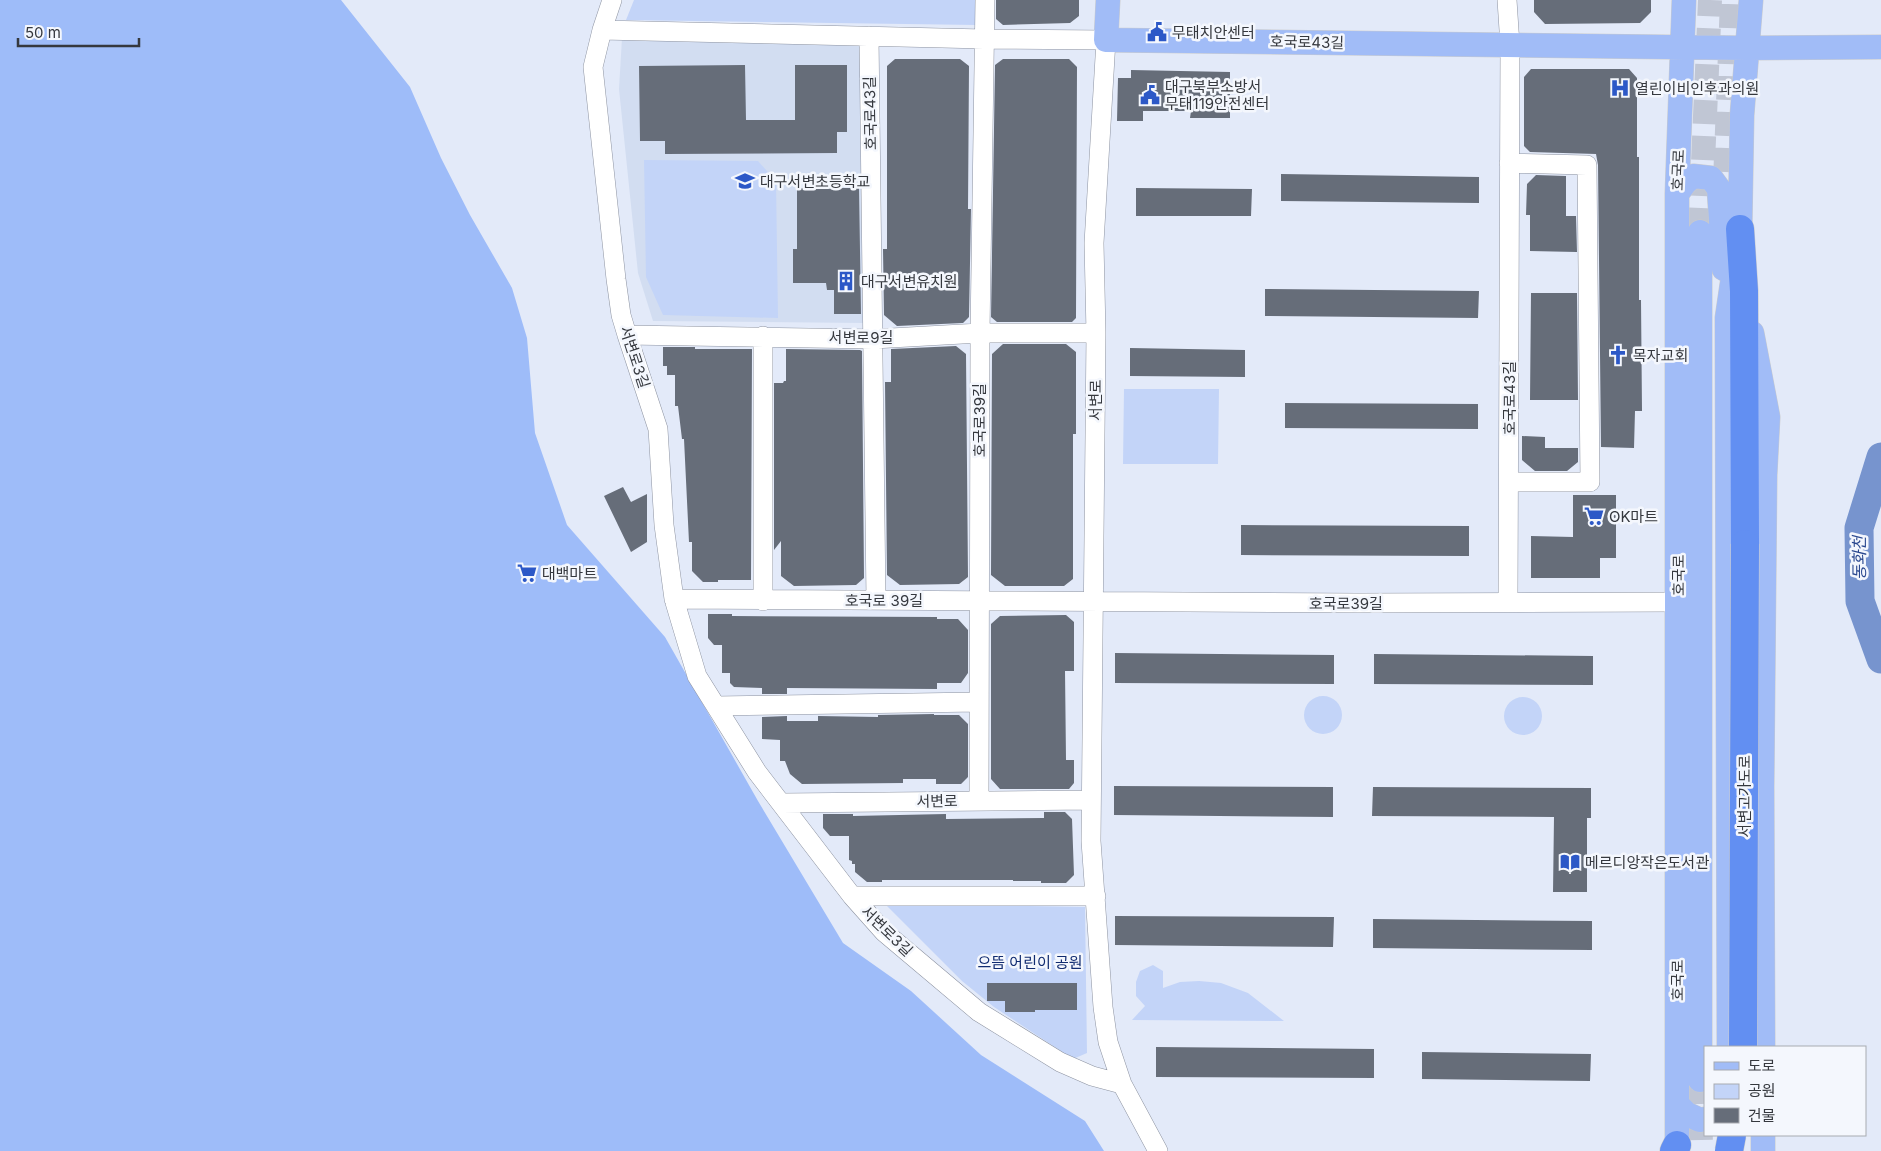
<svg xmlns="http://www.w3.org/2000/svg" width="1881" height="1151" viewBox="0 0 1881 1151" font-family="Inter,'Noto Sans KR',sans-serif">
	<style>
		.built { fill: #d2ddf1 }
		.green { fill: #c3d4f8 }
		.forest { fill: #9ebcf9 }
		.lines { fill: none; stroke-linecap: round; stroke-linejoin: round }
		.river { stroke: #7794ce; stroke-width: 29 }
		.building { fill: #666d79 }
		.major-tunnel { stroke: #c0c6d4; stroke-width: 24; stroke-dasharray: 24 12; stroke-linecap: butt }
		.minor-casing { stroke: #8d93a1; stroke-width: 20 }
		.major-casing { stroke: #cacbcd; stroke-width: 25 }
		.highway-casing { stroke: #cacbcd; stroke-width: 29 }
		.minor { stroke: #fff; stroke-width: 19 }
		.major { stroke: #a1bcf7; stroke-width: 24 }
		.highway { stroke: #628ff2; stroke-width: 28 }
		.highway-bridge-casing { stroke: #cacbcd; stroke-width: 29; stroke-linecap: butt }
		.highway-bridge { stroke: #628ff2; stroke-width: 28 }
		.labels { text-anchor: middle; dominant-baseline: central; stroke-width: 5; stroke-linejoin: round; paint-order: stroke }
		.poi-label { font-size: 15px; fill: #35383e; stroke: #f4f7fd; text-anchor: start }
		.street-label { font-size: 15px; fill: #35383e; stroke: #f4f7fd }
		.park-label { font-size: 15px; fill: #112c71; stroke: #f4f7fd }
		.water-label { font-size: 16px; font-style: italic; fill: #29478e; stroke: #f4f7fd }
	</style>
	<rect width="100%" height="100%" fill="#e3eaf9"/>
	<!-- built -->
	<path class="built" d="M622 38 860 44 865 323 653 321 638 273 619 89Z"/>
	<!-- green -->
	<path class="green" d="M634 0H978L977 25 626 20Z
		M644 160 758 161 776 181 778 318 663 315 646 277Z
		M1124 389H1219L1218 464H1123Z
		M1304 715a19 19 0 1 1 38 0a19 19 0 1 1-38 0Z
		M1504 716a19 19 0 1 1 38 0a19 19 0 1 1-38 0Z
		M884 903 1085 907 1087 1053 1073 1059 994 1007 962 981Z
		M1153 965 1163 971V988L1180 982 1199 981 1221 983 1248 993 1284 1021 1132 1020 1145 1006 1136 996V982L1140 971Z"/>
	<!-- forest -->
	<path class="forest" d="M0 0H341L410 87 441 158 470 215 512 288 527 338 535 433 567 525 665 637 758 801 843 943 911 991 981 1055 1085 1121 1104 1151H0Z"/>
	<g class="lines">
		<!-- river -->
		<path class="river" d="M1881 457 1859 528 1860 601 1881 659"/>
	</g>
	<!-- building -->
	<path class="building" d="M996 0H1079V16L1070 23 1003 25 996 19Z
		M1534 0H1651V12L1640 23 1545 24 1534 12Z
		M895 59H960L969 66 968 209H971L969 317 963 323 897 326 884 315 883 249H887V66Z
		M1003 59H1069L1077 67 1076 318 1072 322H997L991 317 995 65Z
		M745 65 746 120H795V65H847V132H837V153L665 154V141H640L639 66Z
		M1531 69H1629L1637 78V157H1639V300H1641L1642 411H1635L1634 448 1601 447 1598 165 1596 154 1530 152 1524 146V77Z
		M1131 70 1230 72V118H1190L1191 111H1143V121H1117L1118 78H1131Z
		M1281 174 1479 177V203L1281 201Z
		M1536 175 1566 176V216H1576L1577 252 1530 251V215H1526L1527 184Z
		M818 182H837V188H859L861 314H834V290H827L826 283H793V249H797V188H818Z
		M1136 188 1252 189 1251 216H1136Z
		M1265 289 1479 291 1478 318 1265 316Z
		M1531 293H1577L1578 400H1530Z
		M1003 344H1066L1076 352V434H1073V579L1064 586H1005L991 575 992 354Z
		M956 346 966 354 968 577 959 584 900 585 887 575 885 382H891V349Z
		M663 347H695V349H752L751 580H718V582H703L692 571V542H689L684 439H682L678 406H675V375H667V366H663Z
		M1130 348 1245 350V377L1130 376Z
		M786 349 860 350 862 351 864 578 856 585 794 586 781 576V541L774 550V383H783L784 381H786Z
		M1285 403 1478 404V429L1285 428Z
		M1522 436 1545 437V448H1578V462L1567 471H1535L1522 460Z
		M623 487 631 502 647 494V542L631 552 604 496Z
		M1573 495H1616V558H1600V578H1531V536L1573 537Z
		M1241 525 1469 526V556L1241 555Z
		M708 614H732V616L937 617V619H958L968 630V673L961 683H937V689L787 688V694H762V688L734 687 730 683V673H722V645H714L708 638Z
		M1066 615 1074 622V671H1065L1066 760H1074V783L1069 789H1000L991 779V624L1000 616Z
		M1115 653 1334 655V684L1115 683Z
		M1374 654 1593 656V685L1374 684Z
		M934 714V715H959L968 724V777L961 784H936V779H903V783L802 784 790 774 785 761H780V740L762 739V717L787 716V721H818V716L878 717V715Z
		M1114 786 1333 787V817L1114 815Z
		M1373 787 1591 788V818H1587V892H1553L1554 817 1372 816Z
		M1044 812H1065L1072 819 1074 875 1066 883H1041V881H1013V880H882V882H867L855 872V864H852V861L849 860V836H830L823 828V814H853V816L946 814V819L1044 818Z
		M1115 916 1334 917 1333 947 1115 945Z
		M1373 919 1592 921V950L1373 948Z
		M987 983H1077V1010H1035V1012H1005V1001H987Z
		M1156 1047 1374 1049V1078L1156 1077Z
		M1422 1052 1591 1054 1590 1081 1422 1079Z"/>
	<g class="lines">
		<!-- major-tunnel -->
		<path class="major-tunnel" d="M1724 208 1732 0
			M1700 232 1710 0
			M1700 1080 1701 1151"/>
		<defs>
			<path id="minor" d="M612 0 602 30 593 67 616 279 621 315 627 335 658 429 664 525 674 599 697 676 757 772 852 896 884 932 979 1012 1060 1062 1092 1076 1122 1084
				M1507 0 1510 45 1508 602
				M602 30 984 39 1106 40 1094 243 1096 333 1091 841 1103 1007 1108 1042 1122 1084 1158 1151
				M869 36 876 600
				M627 335 873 339 980 333H1096
				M1509 482H1590L1587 165 1509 163
				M674 599 1358 603 1678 602
				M763 601V336
				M716 706 979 702
				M979 801 980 333 985 0
				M782 803 1091 800
				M852 896H1096"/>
			<path id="major" d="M1108 0 1106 40 1747 48 1881 47
				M1677 194 1685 183 1693 176 1711 178 1719 189 1724 269
				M1752 333 1768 417 1765 475 1762 786 1763 1047
				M1729 1047 1727 318 1740 229 1742 115 1751 0
				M1700 1080V232
				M1677 1104 1687 1114 1700 1120 1705 1119
				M1763 1135V1151
				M1677 1151V194L1684 0"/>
			<path id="highway" d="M1740 229 1744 291 1745 544
				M1674 1151 1677 1145"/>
		</defs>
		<!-- minor casing -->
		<use href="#minor" class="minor-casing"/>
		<!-- major casing -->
		<use href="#major" class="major-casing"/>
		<!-- highway casing -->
		<use href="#highway" class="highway-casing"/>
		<!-- minor -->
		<use href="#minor" class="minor"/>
		<!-- major -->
		<use href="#major" class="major"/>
		<!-- highway -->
		<use href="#highway" class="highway"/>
		<defs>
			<path id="highway-bridge" d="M1743 1047 1745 544
				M1729 1151 1732 1135"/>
		</defs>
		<!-- highway-bridge casing -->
		<use href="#highway-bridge" class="highway-bridge-casing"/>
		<!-- highway-bridge -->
		<use href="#highway-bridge" class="highway-bridge"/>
	</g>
	<!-- icons -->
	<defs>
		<symbol id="civic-bare" viewBox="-9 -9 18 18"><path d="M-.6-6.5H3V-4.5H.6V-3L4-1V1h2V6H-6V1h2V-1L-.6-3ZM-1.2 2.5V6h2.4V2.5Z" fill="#2c58c7" stroke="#f4f7fd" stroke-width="2.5" paint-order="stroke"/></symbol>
		<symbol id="hospital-bare" viewBox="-9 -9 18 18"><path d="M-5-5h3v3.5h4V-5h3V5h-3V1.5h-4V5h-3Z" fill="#2c58c7" stroke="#f4f7fd" stroke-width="2.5" paint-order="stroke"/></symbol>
		<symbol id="school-bare" viewBox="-9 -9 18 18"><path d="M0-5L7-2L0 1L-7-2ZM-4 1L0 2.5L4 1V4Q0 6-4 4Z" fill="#2c58c7" stroke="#f4f7fd" stroke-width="2.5" paint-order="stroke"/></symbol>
		<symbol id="building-bare" viewBox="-9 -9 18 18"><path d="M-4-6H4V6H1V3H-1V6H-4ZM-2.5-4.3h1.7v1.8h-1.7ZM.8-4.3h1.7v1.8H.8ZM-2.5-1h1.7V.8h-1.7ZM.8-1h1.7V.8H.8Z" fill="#2c58c7" stroke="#f4f7fd" stroke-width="2.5" paint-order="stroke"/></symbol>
		<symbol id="church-bare" viewBox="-9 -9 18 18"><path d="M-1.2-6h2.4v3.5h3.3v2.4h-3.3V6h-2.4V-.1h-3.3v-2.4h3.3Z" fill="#2c58c7" stroke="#f4f7fd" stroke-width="2.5" paint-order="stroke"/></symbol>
		<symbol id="supermarket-bare" viewBox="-9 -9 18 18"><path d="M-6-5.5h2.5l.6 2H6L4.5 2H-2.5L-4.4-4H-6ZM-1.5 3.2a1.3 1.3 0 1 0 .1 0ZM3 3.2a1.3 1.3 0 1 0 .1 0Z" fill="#2c58c7" stroke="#f4f7fd" stroke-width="2.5" paint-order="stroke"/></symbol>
		<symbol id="library-bare" viewBox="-9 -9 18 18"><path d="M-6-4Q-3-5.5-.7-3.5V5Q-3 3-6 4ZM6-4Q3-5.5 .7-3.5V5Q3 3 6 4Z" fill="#2c58c7" stroke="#f4f7fd" stroke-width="2.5" paint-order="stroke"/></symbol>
	</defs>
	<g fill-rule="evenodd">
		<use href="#civic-bare" x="1143" y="18" width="28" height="28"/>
		<use href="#hospital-bare" x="1606" y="74" width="28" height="28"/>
		<use href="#civic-bare" x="1136" y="81" width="28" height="28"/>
		<use href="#school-bare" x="731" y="167" width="28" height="28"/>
		<use href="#building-bare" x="832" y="267" width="28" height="28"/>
		<use href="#church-bare" x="1604" y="341" width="28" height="28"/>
		<use href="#supermarket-bare" x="1580" y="502" width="28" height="28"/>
		<use href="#supermarket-bare" x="513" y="559" width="28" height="28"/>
		<use href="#library-bare" x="1556" y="848" width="28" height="28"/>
	</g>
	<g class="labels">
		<!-- poi labels -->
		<g class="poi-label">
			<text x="1172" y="32">무태치안센터</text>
			<text x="1165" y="86">대구북부소방서<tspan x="1165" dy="17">무태119안전센터</tspan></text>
			<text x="1635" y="88">열린이비인후과의원</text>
			<text x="760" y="181">대구서변초등학교</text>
			<text x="861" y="281">대구서변유치원</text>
			<text x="1633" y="355">목자교회</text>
			<text x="1609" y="516">OK마트</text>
			<text x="542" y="573">대백마트</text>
			<text x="1585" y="862">메르디앙작은도서관</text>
		</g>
		<!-- street labels -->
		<g class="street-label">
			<text transform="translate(1307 42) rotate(1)">호국로43길</text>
			<text transform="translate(870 113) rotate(-91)">호국로43길</text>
			<text transform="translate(1678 170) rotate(-88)">호국로</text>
			<text x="861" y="337">서변로9길</text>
			<text transform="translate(635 357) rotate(72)">서변로3길</text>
			<text transform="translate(1509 398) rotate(-90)">호국로43길</text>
			<text transform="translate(1095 400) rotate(-90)">서변로</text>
			<text transform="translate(979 420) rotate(-90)">호국로39길</text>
			<text transform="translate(1678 575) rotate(-90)">호국로</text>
			<text x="884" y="600">호국로 39길</text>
			<text x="1346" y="603">호국로39길</text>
			<text transform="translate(1744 796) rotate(-90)">서변고가도로</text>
			<text transform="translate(937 801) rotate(-1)">서변로</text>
			<text transform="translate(887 931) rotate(44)">서변로3길</text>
			<text transform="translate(1677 980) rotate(-90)">호국로</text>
		</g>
		<!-- park labels -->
		<g class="park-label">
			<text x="1030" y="962">으뜸 어린이 공원</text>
		</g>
		<!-- water labels -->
		<g class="water-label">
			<text transform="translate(1859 558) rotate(-90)">동화천</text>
		</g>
	</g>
	<!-- legend -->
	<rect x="1704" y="1046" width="162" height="90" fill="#f4f7fd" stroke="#a8abb1"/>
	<rect x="1714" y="1062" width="25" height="8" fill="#a1bcf7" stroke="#a8abb1"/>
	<text x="1748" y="1071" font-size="15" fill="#35383e">도로</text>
	<rect x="1714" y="1084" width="25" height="15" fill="#c3d4f8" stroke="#a8abb1"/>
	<text x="1748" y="1096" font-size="15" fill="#35383e">공원</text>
	<rect x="1714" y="1108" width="25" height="15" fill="#666d79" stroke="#a8abb1"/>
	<text x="1748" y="1121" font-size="15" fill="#35383e">건물</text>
	<!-- scale -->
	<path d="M18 38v8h121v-8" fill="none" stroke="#35383e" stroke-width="2.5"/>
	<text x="25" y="38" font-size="15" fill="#35383e" stroke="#f4f7fd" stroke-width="4" paint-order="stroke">50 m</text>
</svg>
